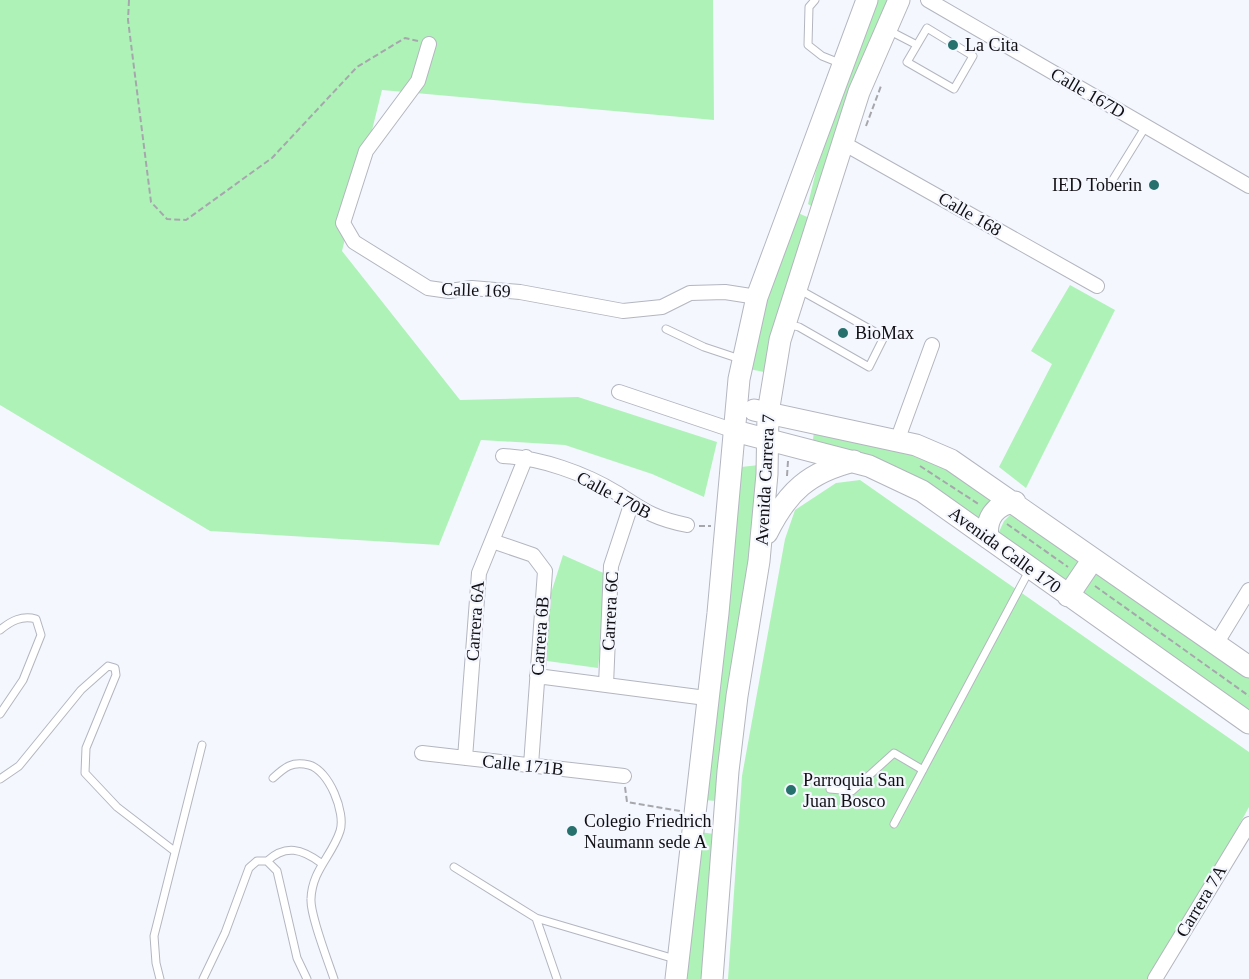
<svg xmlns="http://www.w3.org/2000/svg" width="1249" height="979" viewBox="0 0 1249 979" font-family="'Times New Roman',serif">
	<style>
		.green { fill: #aff2b8 }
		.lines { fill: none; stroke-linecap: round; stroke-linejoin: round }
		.lane-casing { stroke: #b3b6bf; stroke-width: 9 }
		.street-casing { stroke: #b3b6bf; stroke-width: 16 }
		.primary-casing { stroke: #b3b6bf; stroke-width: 23 }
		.path { stroke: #a6a7ad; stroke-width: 2; stroke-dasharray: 6 3; stroke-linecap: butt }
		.lane { stroke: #fff; stroke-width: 7 }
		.street { stroke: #fff; stroke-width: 14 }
		.primary { stroke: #fff; stroke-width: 21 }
		.poi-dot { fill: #26706e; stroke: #f5f7ff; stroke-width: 2 }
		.labels { text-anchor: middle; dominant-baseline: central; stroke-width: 4.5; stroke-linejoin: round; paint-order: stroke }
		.poi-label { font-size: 18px; fill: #101014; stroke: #f5f7ff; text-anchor: start }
		.street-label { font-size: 18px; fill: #101014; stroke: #f5f7ff }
	</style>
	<rect width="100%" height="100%" fill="#f5f7ff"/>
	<!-- green -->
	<path class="green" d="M0 0H713L714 120 382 90 342 251 460 400 578 397 717 442 704 497 652 474 565 445 481 440 439 545 210 531 0 405Z
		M876 0H890L813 207 808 204 816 171 846 81Z
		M798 213 812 219 764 372 749 369 764 304Z
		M1070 285 1115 310 1026 488 999 467 1052 364 1031 351Z
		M814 431 934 459 997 499 980 525 812 448Z
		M759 465 755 515 716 801 704 800 741 467Z
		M860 480 1249 752V807L1155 979H728L742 776 785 539 795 510 836 483Z
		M1013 512 1078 560 1080 565 1068 584 998 534 1004 521Z
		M563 555 608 575 598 668 547 661 546 609Z
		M1096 574H1100L1249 677V714L1082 597 1083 585Z
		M700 832 714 834 704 979H684Z"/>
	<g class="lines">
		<defs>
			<path id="lane" d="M815 0 809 7 808 45 822 56 842 64
				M927 28 973 56 954 89 907 62Z
				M888 30 917 45
				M1112 181 1146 126
				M787 324 799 327 869 367 884 337 800 290
				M666 329 704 347 740 359
				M0 630C11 621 22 615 36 619L41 635 23 680 0 714
				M273 778C285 767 292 761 309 765 329 770 346 813 340 831 332 856 312 870 311 899 310 915 328 961 334 979
				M0 779 19 766 81 690 108 666 115 668 116 675 86 748 85 773 117 807 173 850
				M830 789 852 791 894 753 923 770
				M894 824 1030 569
				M267 861C286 844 302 849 321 863
				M454 867 536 918 675 959
				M536 918 557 979
				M160 979 156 963 154 936 202 745
				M203 979 225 933 249 868 257 861H267L277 871 297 958 307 979"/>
			<path id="street" d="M928 0 1249 186
				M429 44 418 81 366 151 343 223 354 242 428 288 449 291 472 288 520 292 623 311 662 307 690 293 725 292 757 297
				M843 143 1097 286
				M619 392 735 431
				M897 441 932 345
				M503 456C541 458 584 473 617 493 645 511 653 518 687 525
				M492 541 533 555 545 571 531 765
				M1216 644 1249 590
				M537 676 706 698
				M606 685 611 566 631 505
				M422 753 624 776
				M465 758 479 573 526 457
				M1155 979 1249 824"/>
			<path id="primary" d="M754 410 916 445 951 460 1249 667
				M735 431 869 466 922 491 1249 723
				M767 533C787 492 809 472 854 461
				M988 538C985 518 996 504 1015 502
				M1068 596 1093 559
				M676 979 718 613 739 379 757 297 867 0
				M712 979 728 771 737 696 759 561 767 474 768 413 780 340 859 92 899 0"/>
		</defs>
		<!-- lane casing -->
		<use href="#lane" class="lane-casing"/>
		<!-- street casing -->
		<use href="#street" class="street-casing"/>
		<!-- primary casing -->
		<use href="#primary" class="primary-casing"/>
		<!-- path -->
		<path class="path" d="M129 0 128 20 151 202 167 219 186 220 272 158 357 67 405 38 418 41
			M866 126 881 86
			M920 466 980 505
			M787 476 788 461
			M1007 524 1068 567
			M699 526H711
			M1095 586 1249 696
			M625 787 627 802 680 811"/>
		<!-- lane -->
		<use href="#lane" class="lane"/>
		<!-- street -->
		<use href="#street" class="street"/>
		<!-- primary -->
		<use href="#primary" class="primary"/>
	</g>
	<!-- markers -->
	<g class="poi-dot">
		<circle cx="953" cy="45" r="6"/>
		<circle cx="1154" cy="185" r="6"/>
		<circle cx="843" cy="333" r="6"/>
		<circle cx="791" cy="790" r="6"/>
		<circle cx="572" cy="831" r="6"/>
	</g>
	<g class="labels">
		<!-- poi labels -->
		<g class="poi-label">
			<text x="965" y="45">La Cita</text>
			<text x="1142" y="185" text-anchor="end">IED Toberin</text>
			<text x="855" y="333">BioMax</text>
			<text x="803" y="780">Parroquia San<tspan x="803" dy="21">Juan Bosco</tspan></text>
			<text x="584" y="821">Colegio Friedrich<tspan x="584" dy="21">Naumann sede A</tspan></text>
		</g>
		<!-- street labels -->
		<g class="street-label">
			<text transform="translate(1088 93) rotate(30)">Calle 167D</text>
			<text transform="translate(970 214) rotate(30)">Calle 168</text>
			<text transform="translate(476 290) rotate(2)">Calle 169</text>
			<text transform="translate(765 480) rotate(-87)">Avenida Carrera 7</text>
			<text transform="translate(614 495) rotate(28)">Calle 170B</text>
			<text transform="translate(1005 550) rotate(36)">Avenida Calle 170</text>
			<text transform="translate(610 611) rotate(-87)">Carrera 6C</text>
			<text transform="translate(475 621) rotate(-86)">Carrera 6A</text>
			<text transform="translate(540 636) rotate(-86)">Carrera 6B</text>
			<text transform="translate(523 765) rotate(6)">Calle 171B</text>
			<text transform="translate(1201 901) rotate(-59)">Carrera 7A</text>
		</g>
	</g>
</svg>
